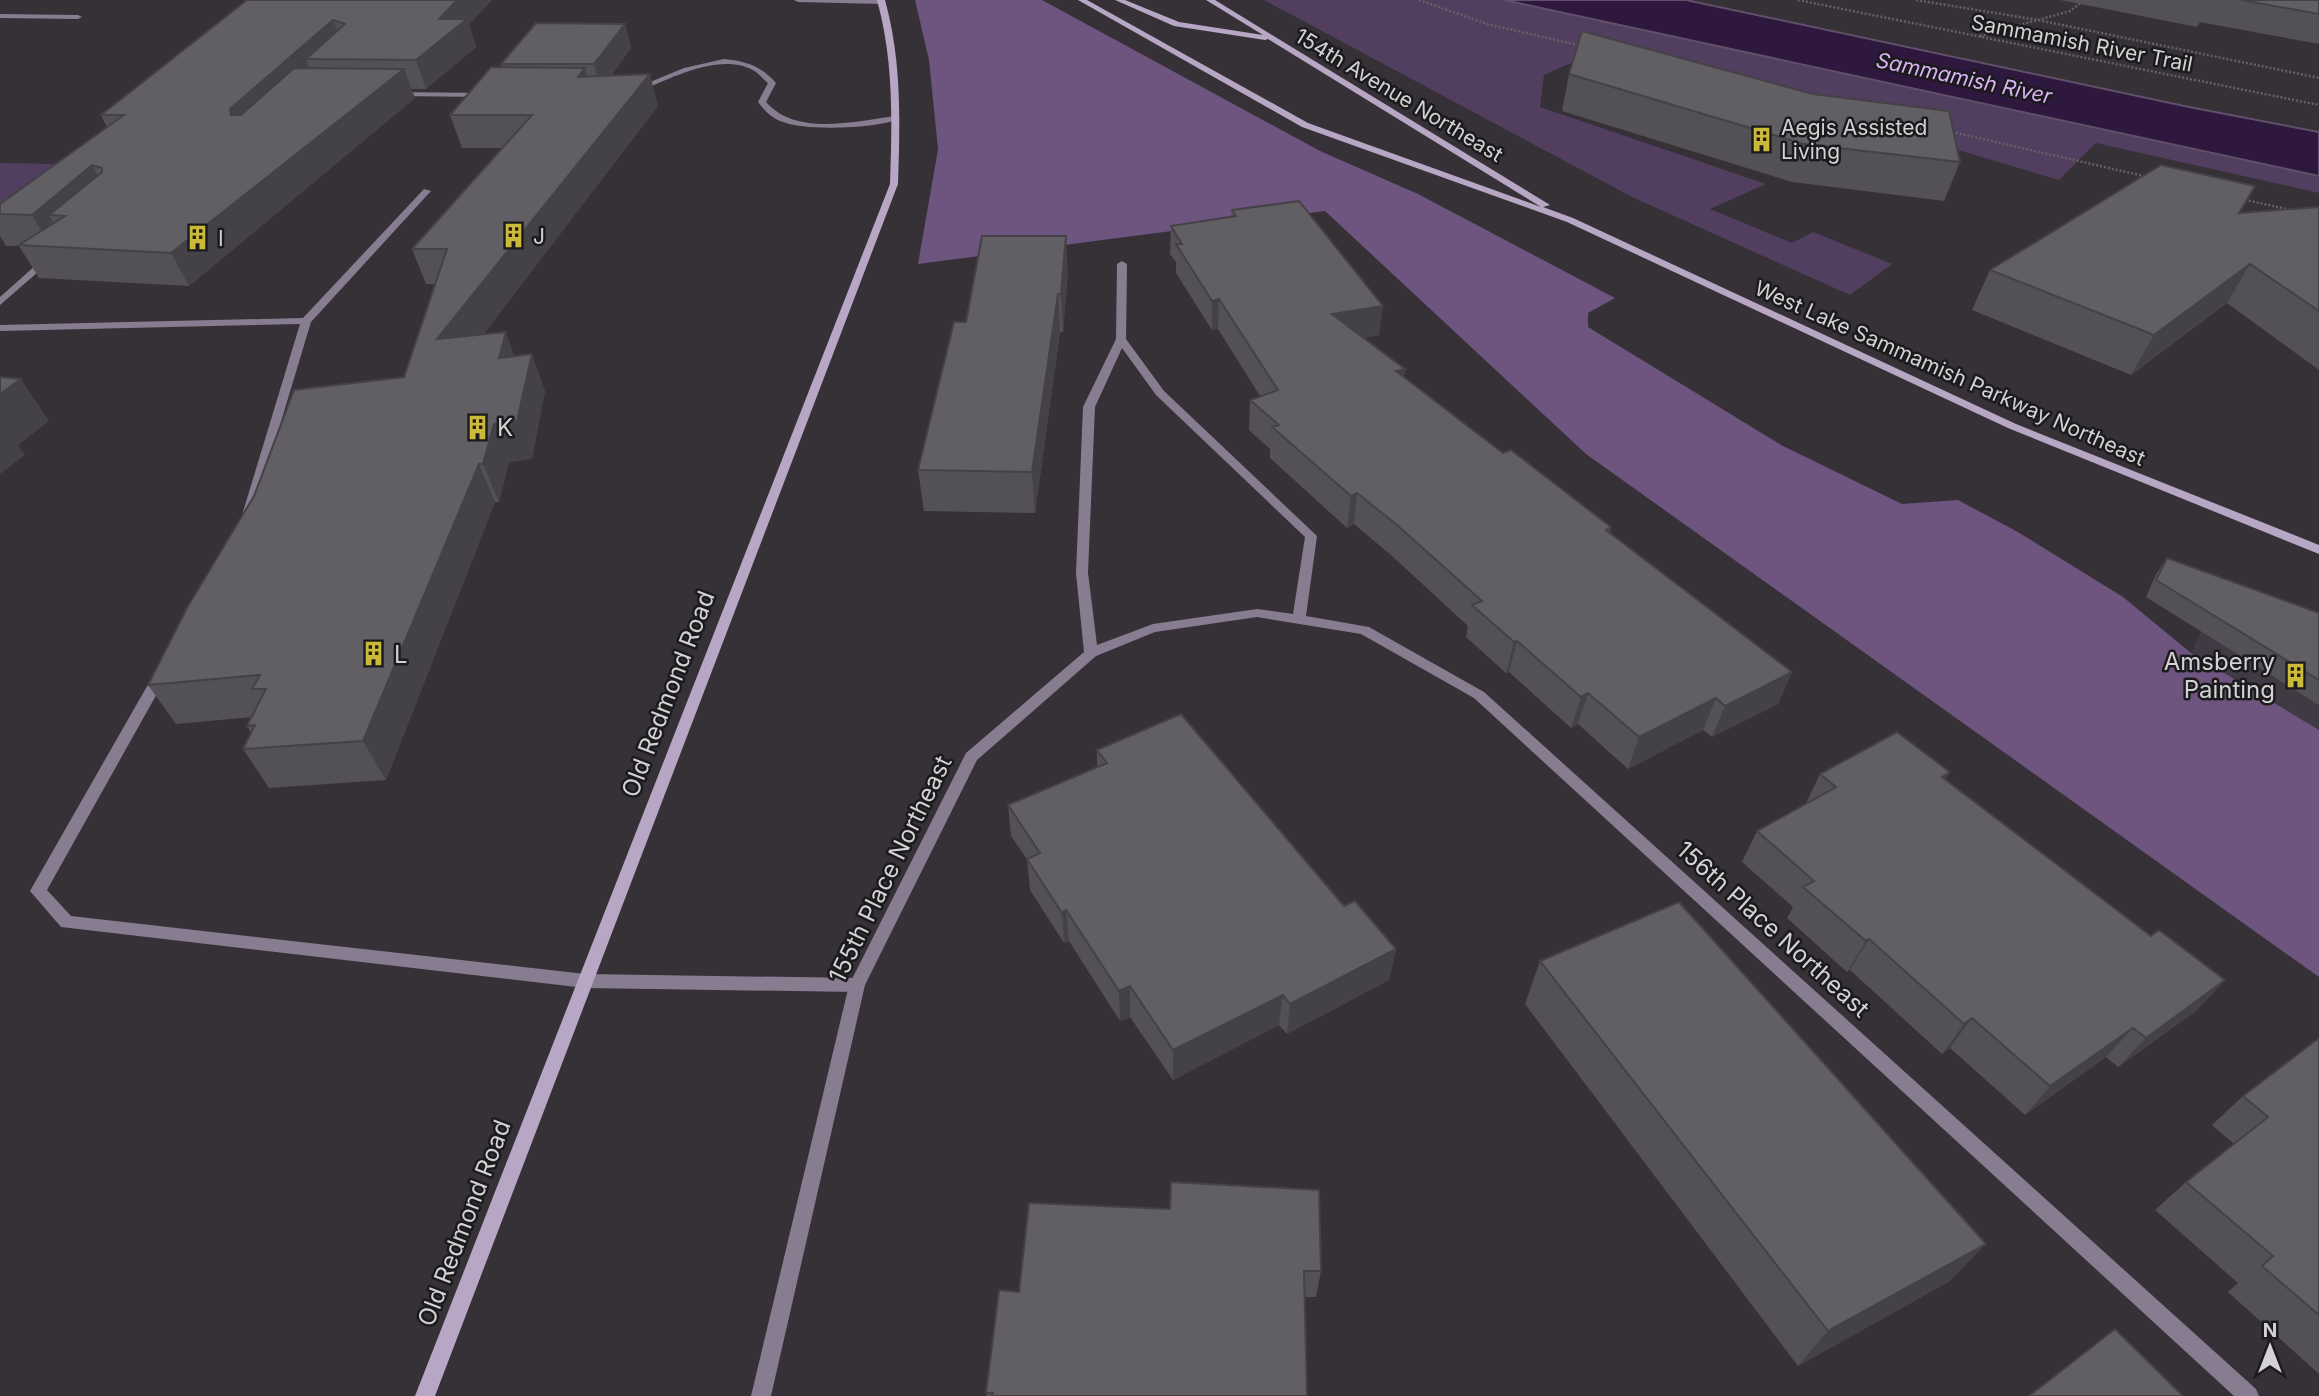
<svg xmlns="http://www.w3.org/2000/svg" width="2319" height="1396" viewBox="0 0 2319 1396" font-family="Inter,sans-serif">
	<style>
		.built { fill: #403a45 }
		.green { fill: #523e5e }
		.forest { fill: #6e557f }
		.water { fill: #2f183d; stroke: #60506a; stroke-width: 2 }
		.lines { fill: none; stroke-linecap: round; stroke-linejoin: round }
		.path { stroke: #656166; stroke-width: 2.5; stroke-dasharray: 2 2; stroke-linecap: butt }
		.service { fill: #887c90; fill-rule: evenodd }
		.minor { fill: #887c90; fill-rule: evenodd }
		.secondary { fill: #b8a6c5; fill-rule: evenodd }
		.wall { fill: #535156 }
		.shaded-wall { fill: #444246 }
		.building { fill: #615e64; stroke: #444246; stroke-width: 2 }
		.labels { text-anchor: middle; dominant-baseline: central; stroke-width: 5; stroke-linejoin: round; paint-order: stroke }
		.far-street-label { font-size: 21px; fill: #d3d1d4; stroke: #1b1a1c }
		.far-water-label { font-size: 21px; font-style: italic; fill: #dbb2f6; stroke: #1b1a1c }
		.far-poi-label { font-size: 21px; fill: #d3d1d4; stroke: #1b1a1c; text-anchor: start }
		.poi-label { font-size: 24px; fill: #d3d1d4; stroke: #1b1a1c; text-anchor: start }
		.street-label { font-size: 24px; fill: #d3d1d4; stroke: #1b1a1c }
	</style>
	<rect width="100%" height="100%" fill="#353137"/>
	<!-- built -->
	<path class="built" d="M2223 582 2319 622V730L2191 653Z"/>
	<!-- green -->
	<path class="green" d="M1264 0H1504L2319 176V193L2096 143 2059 180 1951 148 1801 126 1573 62 1544 75 1540 107 1766 184 1710 209 1792 243 1813 232 1892 264 1850 295 1632 197Z
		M0 163 62 164 0 211Z"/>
	<!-- forest -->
	<path class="forest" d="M915 0H1042L1320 151 1418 194 1615 298 1588 313V327L1783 446 1902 504 1958 500 2016 531 2123 597 2191 653 2319 730V977L1586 454 1325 211 918 264 938 149 929 60Z"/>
	<!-- water -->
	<path class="water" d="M1504 0H1686L2189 107 2319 132V176Z"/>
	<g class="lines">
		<!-- path -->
		<path class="path" d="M1419 0 1487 24 1582 46
			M1798 0 2319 105
			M1916 0 2038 20 2319 78
			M1980 36 2070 11 2084 0
			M1948 131 2148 177
			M2241 199 2291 210"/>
		<!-- service -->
		<path class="service" d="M794 0H883L886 2 882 4 798 2Z
			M0 14 78 15 82 17 78 19 0 18Z
			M724 59C746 61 761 66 776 83L766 102C797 137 855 121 896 116L900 118C881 129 804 131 783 122 771 118 765 111 758 102L768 83C764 80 760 75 756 72 723 50 669 79 638 92L631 90 684 68Z
			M394 92 485 93 489 95 485 97 397 96 393 94Z
			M424 189 431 191 311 322 252 518H244L242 515 300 324 0 331V325L303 318Z
			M45 257 53 259 0 305V297Z
			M161 669 168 674 47 890 71 916 585 974 857 978 863 980 865 985 863 990 857 992 585 988 61 927 30 891 154 674Z"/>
		<!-- minor -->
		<path class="minor" d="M1122 261 1127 264 1126 339 1164 391 1317 536 1306 616 1369 627 1484 692 2256 1389 2259 1396H2234L1474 698 1361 634 1257 617 1155 632 1096 656 977 760 865 985 771 1396H751L849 985 966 753 1084 652 1076 573 1083 407 1116 339 1117 264ZM1122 348 1156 395 1305 537 1293 614 1257 609 1153 624 1097 645 1088 573 1095 407Z"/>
		<!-- secondary -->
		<path class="secondary" d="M877 0H885C902 61 900 122 898 184L435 1396H415L890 184C892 122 894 61 877 0Z
			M1078 0H1087L1308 123 1541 207 1268 39 1265 40 1174 26 1115 0H1125L1179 22 1263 35 1206 0H1215L1550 205 1543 207 1573 218 2016 424 2319 545V554L2008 428 1567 222 1302 127Z"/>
	</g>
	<!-- wall -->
	<path class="wall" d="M247 0 469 25 476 47 426 89H411L415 98 189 286 39 278 19 246H6L0 236V204L107 127 101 115Z
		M2060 0H2319V44L2200 22 2197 27Z
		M625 24 631 48 611 76 658 106 483 334 515 356 545 391 532 459 509 462 499 502H495L386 780 269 788 243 749 251 733 247 726 252 717 176 724 148 685 404 377 435 284H426L412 249 503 148H462L450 115 502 67 501 64Z
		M1569 74 1960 162 1944 201 1792 182 1562 111Z
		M2255 186 2240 213 2319 207V370L2227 303 2131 375 1972 310 1990 270Z
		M1232 210 1379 335 1363 338 1405 369 1403 377 1503 453 1611 527 1610 533 1792 672 1778 704 1712 737 1703 730 1628 769 1578 724 1571 728 1509 672 1506 673 1466 637 1468 626 1392 556 1354 524 1347 528 1270 458V449L1249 430 1250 400 1260 396 1218 329 1212 330 1176 273V262L1170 254 1171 226 1231 217Z
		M1068 273 1063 332H1060L1035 513 924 511 918 470Z
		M2167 558 2319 613V705L2146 597 2156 574Z
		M1097 750 1344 906 1396 949 1389 980 1287 1034 1279 1025 1173 1080 1130 1017 1120 1021 1069 941 1064 943 1030 890 1027 859 1011 836 1008 805 1097 767Z
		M1950 772 1945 780 2151 936 2225 980 2196 1011 2118 1067 2106 1057 2025 1115 1950 1048 1942 1054 1850 970 1847 972 1787 918 1793 907 1742 862 1757 831 1805 805 1820 774Z
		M1540 961 1950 1281 1798 1366 1525 1004Z
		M2319 1038V1374L2228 1292 2238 1283 2155 1210 2186 1182 2234 1144 2212 1125 2243 1096Z
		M1029 1203 1321 1271 1316 1297H1305L1307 1396H987L986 1393 1019 1292Z"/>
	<!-- shaded-wall -->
	<path class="shaded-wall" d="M457 0H492L469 25 476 47 426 89 416 60 439 19Z
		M333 20 344 48 306 59 313 77 244 139 231 115 230 109Z
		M625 24 631 48 601 89 594 64Z
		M585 68 594 99 578 77Z
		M404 69 415 98 189 286 171 253Z
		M650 74 658 106 452 376 437 339Z
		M92 165 110 196 49 215 62 238 51 247 32 215Z
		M1066 236 1068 273 1063 332 1061 294Z
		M2250 264 2227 303 2131 375 2154 335Z
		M1058 294 1060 332 1035 513 1032 472Z
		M1219 299 1218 329 1212 330V301Z
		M1383 306 1379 335 1329 343 1332 314Z
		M506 332 519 369 499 358Z
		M532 354 545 391 532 459 509 462 499 502 483 464 494 424Z
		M1405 369 1400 399 1396 371Z
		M21 379 49 421 18 445 25 455 0 474V394Z
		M479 464 495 502 386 780 363 741Z
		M1357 493 1354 524 1347 528 1351 496Z
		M1517 641 1509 672 1506 673 1514 642Z
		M1792 672 1778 704 1712 737 1725 706Z
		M1588 693 1578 724 1571 728 1581 697Z
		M1716 698 1703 730 1628 769 1639 737Z
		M1950 772 1932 803 1942 777Z
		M1066 910 1069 941 1064 943 1062 913Z
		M1869 939 1850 970 1847 972 1866 941Z
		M1396 949 1389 980 1287 1034 1290 1004Z
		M2225 980 2196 1011 2118 1067 2146 1038Z
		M1130 986V1017L1120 1021 1119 991Z
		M1283 995 1279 1025 1173 1080V1050Z
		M1972 1018 1950 1048 1942 1054 1964 1024Z
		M2133 1028 2106 1057 2025 1115 2050 1086Z
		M1986 1244 1950 1281 1798 1366 1828 1331Z"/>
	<!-- building -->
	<path class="building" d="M247 0H457L439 19H467L416 60 306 59 345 24 333 20 230 109 231 115H241L294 68 404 69 171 253 19 245 65 216 49 215 102 172V168L92 165 32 215 0 214V204L124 115H101Z
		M2241 0H2319V14Z
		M536 23 625 24 594 64H501Z
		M1582 31 1813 94 1949 111 1960 162 1804 144 1569 74Z
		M491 67 585 68 578 77 650 74 437 339 506 332 499 358 532 354 517 421 494 424 483 464H479L363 741 243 749 255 725 247 726 266 689H252L260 675 148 685 187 608 254 496 294 390 404 377 447 249H412L532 115H450Z
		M2161 165 2255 186 2239 213 2319 207V311L2250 264 2154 335 1990 270Z
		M1299 201 1383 306 1332 314 1405 369 1396 371 1503 453 1511 450 1611 527 1606 530 1792 672 1725 706 1716 698 1639 737 1588 693 1581 697 1517 641 1514 642 1472 605 1482 601 1397 525 1357 493 1351 496 1272 427 1279 425 1250 400 1278 390 1219 299 1212 301 1176 244H1182L1171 226 1236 216 1232 210Z
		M982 236H1066L1061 294H1058L1032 472 918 470 954 322H966Z
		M0 377 21 379 0 394Z
		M2167 558 2319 613V680L2156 580Z
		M1181 714 1344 906 1355 901 1396 949 1290 1004 1283 995 1173 1050 1130 986 1119 991 1066 910 1062 913 1027 859 1040 853 1008 805 1107 763 1097 750Z
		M1897 732 1950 772 1942 777 2151 936 2159 930 2225 980 2146 1038 2133 1028 2050 1086 1972 1018 1964 1024 1869 939 1866 941 1803 887 1814 881 1757 831 1836 787 1820 774Z
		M1679 902 1986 1244 1828 1331 1540 961Z
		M2319 1038V1315L2262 1266 2273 1256 2186 1182 2268 1117 2243 1096Z
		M1171 1182 1319 1190 1321 1271H1304L1307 1396H992L993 1393H986L999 1290 1019 1292 1029 1203 1170 1209Z
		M2115 1329 2183 1396H2029Z"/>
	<!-- icons -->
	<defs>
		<symbol id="building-bare" viewBox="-9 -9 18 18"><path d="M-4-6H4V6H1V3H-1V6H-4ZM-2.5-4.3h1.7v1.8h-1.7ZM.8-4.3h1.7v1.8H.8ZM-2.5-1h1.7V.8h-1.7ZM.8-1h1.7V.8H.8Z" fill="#cbba39" stroke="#1b1a1c" stroke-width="2.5" paint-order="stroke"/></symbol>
	</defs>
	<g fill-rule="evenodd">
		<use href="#building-bare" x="1744" y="122" width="35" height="35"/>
		<use href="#building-bare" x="496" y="218" width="35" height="35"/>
		<use href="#building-bare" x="180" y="220" width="35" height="35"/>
		<use href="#building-bare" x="460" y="410" width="35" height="35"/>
		<use href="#building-bare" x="356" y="636" width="35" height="35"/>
		<use href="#building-bare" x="2278" y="658" width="35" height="35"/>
	</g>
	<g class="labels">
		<!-- far-street labels -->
		<g class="far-street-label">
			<text transform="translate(2082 43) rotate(11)">Sammamish River Trail</text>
			<text transform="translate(1399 95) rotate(31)">154th Avenue Northeast</text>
			<text transform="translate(1950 373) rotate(24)">West Lake Sammamish Parkway Northeast</text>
		</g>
		<!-- far-water labels -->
		<g class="far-water-label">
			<text transform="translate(1964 78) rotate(12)">Sammamish River</text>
		</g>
		<!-- far-poi labels -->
		<g class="far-poi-label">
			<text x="1781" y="127">Aegis Assisted<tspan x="1781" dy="24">Living</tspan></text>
			<text x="533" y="236">J</text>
			<text x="218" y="238">I</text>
		</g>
		<!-- poi labels -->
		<g class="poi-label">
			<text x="497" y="427">K</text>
			<text x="394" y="654">L</text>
			<text x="2275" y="661" text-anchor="end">Amsberry<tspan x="2275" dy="28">Painting</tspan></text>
		</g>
		<!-- street labels -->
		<g class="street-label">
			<text transform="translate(668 694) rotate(-69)">Old Redmond Road</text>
			<text transform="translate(890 869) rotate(-64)">155th Place Northeast</text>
			<text transform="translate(1773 929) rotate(42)">156th Place Northeast</text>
			<text transform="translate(464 1223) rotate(-69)">Old Redmond Road</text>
		</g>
	</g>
	<!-- north arrow -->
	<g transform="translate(2270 1347)" stroke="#1b1a1c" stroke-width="5" paint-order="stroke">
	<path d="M0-5L12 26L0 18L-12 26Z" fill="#d3d1d4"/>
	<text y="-10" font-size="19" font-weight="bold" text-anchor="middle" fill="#d3d1d4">N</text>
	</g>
</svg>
